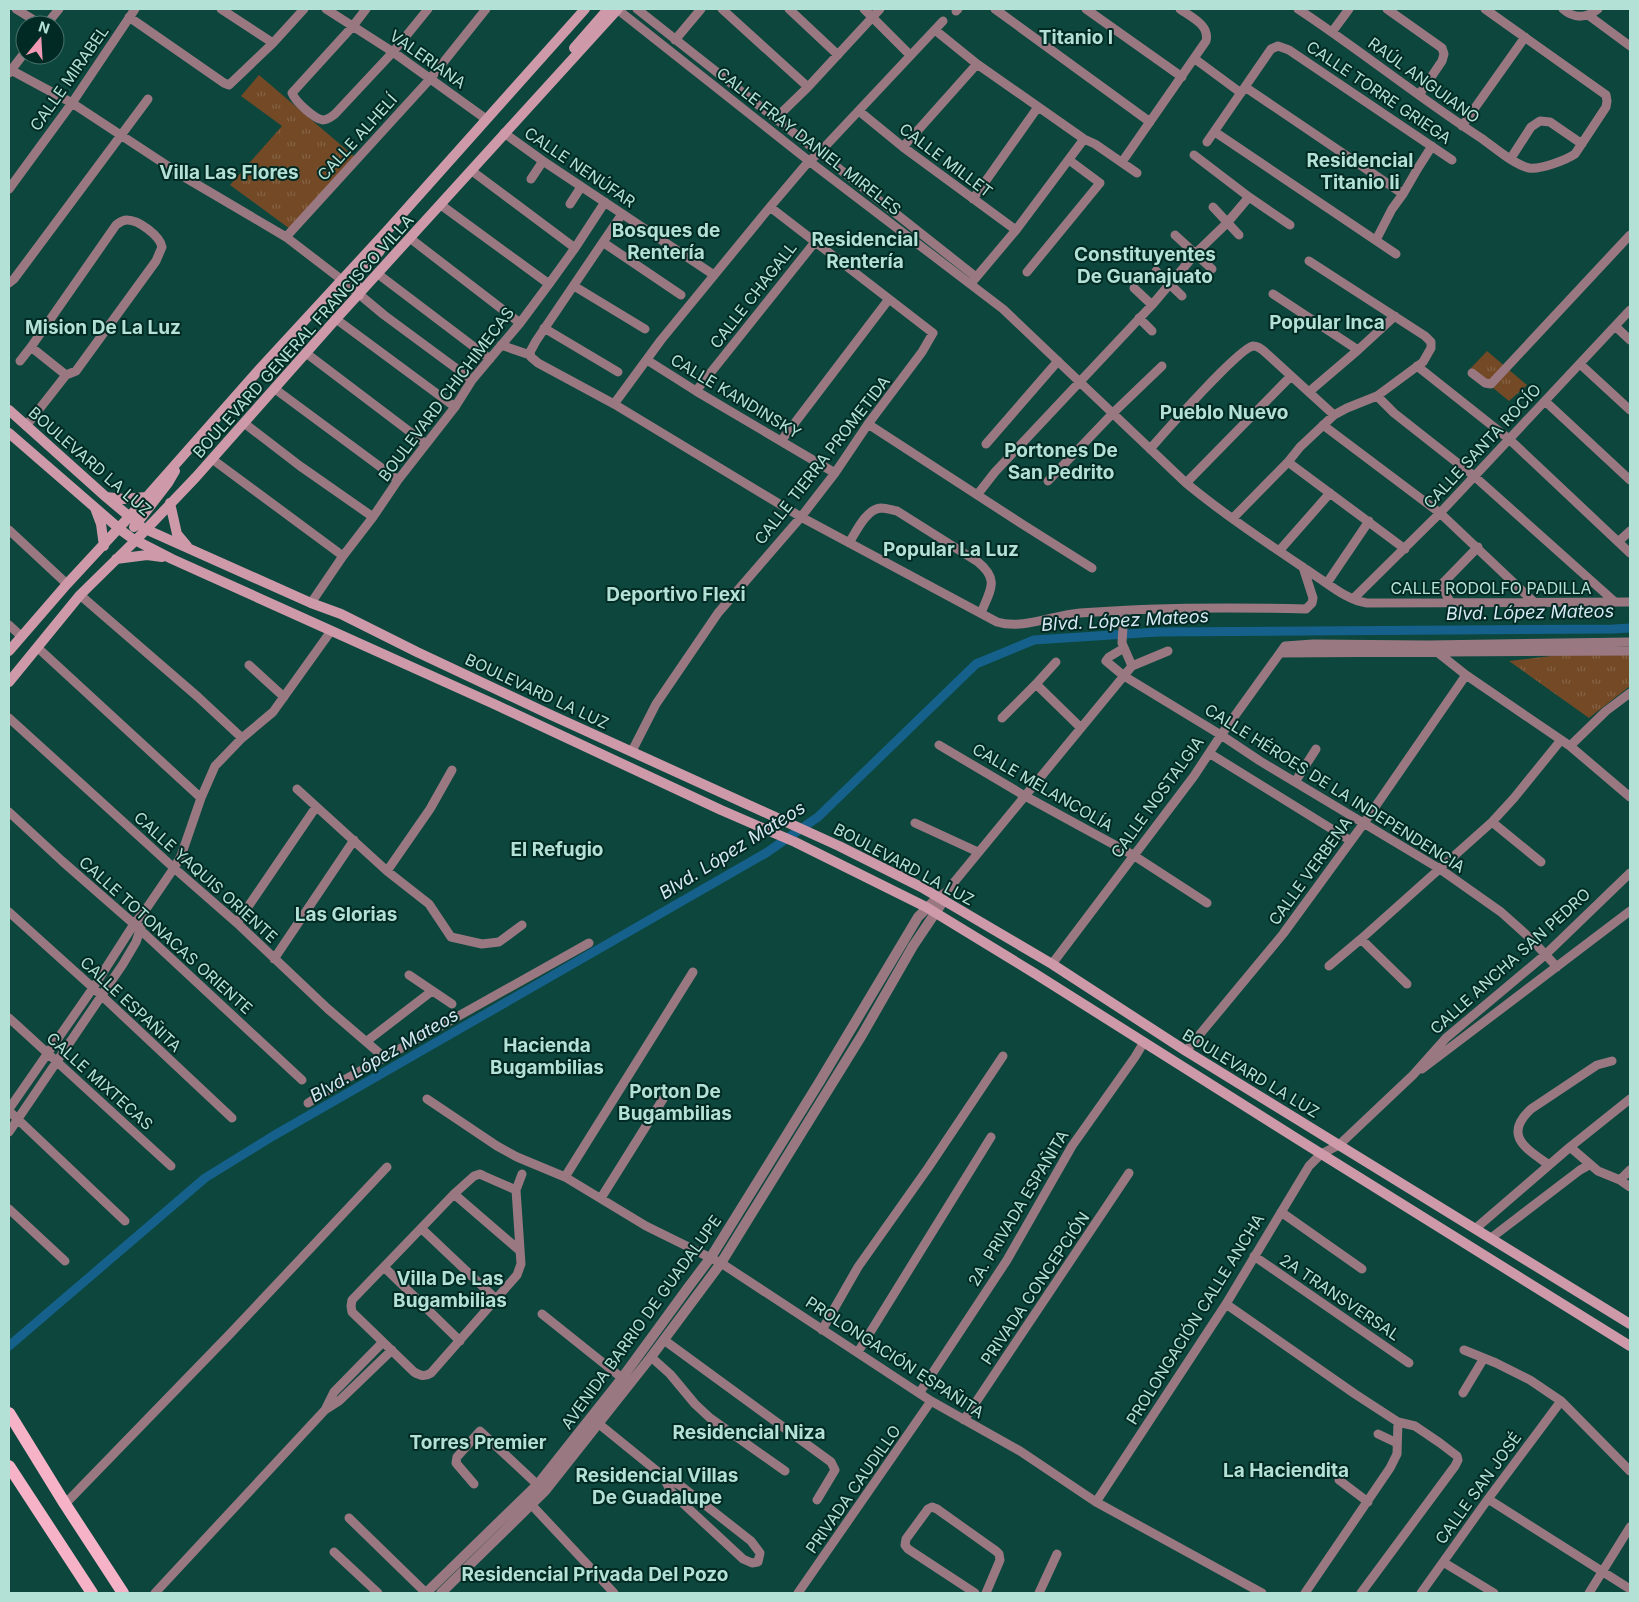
<svg xmlns="http://www.w3.org/2000/svg" width="1639" height="1602" viewBox="0 0 1639 1602" font-family="Inter,sans-serif">
	<style>
		.grass { fill: url(#grass-tufts) }
		.lines { fill: none; stroke-linecap: round; stroke-linejoin: round }
		.canal { stroke: #15618b; stroke-width: 9 }
		.minor { stroke: #997882; stroke-width: 9 }
		.tertiary { stroke: #997882; stroke-width: 10 }
		.secondary { stroke: #ce99a9; stroke-width: 10 }
		.primary { stroke: #f6b2c7; stroke-width: 12 }
		.labels { text-anchor: middle; dominant-baseline: central; stroke-width: 4; stroke-linejoin: round; paint-order: stroke }
		.street-label { font-size: 16px; fill: #b4e1d6; stroke: #002a23 }
		.water-label { font-size: 18px; font-style: italic; fill: #d5e7f3; stroke: #002a23 }
		.quarter-label { font-size: 19px; font-weight: bold; fill: #b4e1d6; stroke: #002a23 }
	</style>
	<defs>
		<pattern id="grass-tufts" width="24" height="20" patternUnits="userSpaceOnUse" patternTransform="scale(1.25)"><rect width="24" height="20" fill="#734926"/><path d="M3 7l-1-3M5 7V3M7 7l1-3M15 17l-1-3M17 17v-4M19 17l1-3" fill="none" stroke="#856345"/></pattern>
	</defs>
	<rect width="100%" height="100%" fill="#0c463c"/>
	<!-- grass -->
	<path class="grass" d="M259 75 355 157 290 229 230 185 282 126 241 96Z
		M1487 351 1527 385 1509 401 1470 369Z
		M1584 652 1630 654V686L1589 718 1509 661Z"/>
	<g class="lines">
		<!-- canal -->
		<path class="canal" d="M9 1346 205 1178 273 1136 766 853 818 817 976 664 1034 640 1158 632 1613 629 1630 628"/>
		<!-- minor -->
		<path class="minor" d="M16 9 42 25
			M221 9 273 43
			M326 9 393 52 486 119
			M366 9 353 26 292 93C295 101 314 119 323 120 328 120 331 117 335 114L393 52 428 9
			M617 9 809 161 1003 309 1186 483C1226 516 1270 545 1313 574 1330 585 1347 600 1367 603L1630 602
			M637 9 976 277
			M722 9 808 87
			M789 9 838 55
			M864 9 910 55
			M995 9 1150 122
			M1086 9 1182 77
			M1298 9C1360 50 1418 97 1481 138 1494 147 1514 165 1529 168 1540 170 1566 160 1575 154L1606 107 1607 101 1606 95 1485 9
			M1387 9 1442 48 1444 54 1442 61 1419 95
			M1563 9C1574 19 1587 18 1598 9
			M956 11 958 9
			M1588 15 1630 46
			M129 17 224 83 229 85 273 43 304 9
			M46 25 59 9
			M935 30 977 64 1084 139 1095 144 1137 173
			M1332 32 1349 9
			M675 40 701 9
			M1195 59 1241 93
			M9 69 72 103 186 178 286 237 342 280 384 315 472 380
			M9 73 25 52
			M1245 87 1403 194
			M859 111 903 147 1016 230
			M775 119 808 87 880 9
			M1462 126 1525 37
			M1215 132 1396 254
			M504 133 543 161 714 275
			M1207 142 1271 49 1278 46 1289 50 1452 160
			M903 147 977 64
			M1194 155 1249 197 1290 225
			M1511 158 1531 127 1540 121 1550 122 1582 144
			M1122 162 1206 41C1210 25 1191 17 1180 9
			M472 171 575 248
			M531 179 543 161
			M9 189 72 103 135 9
			M973 199 1038 107
			M570 204 581 187
			M441 205 549 284
			M1213 207 1239 235
			M622 214 536 341 530 352 531 357 538 363 614 404 801 517 997 622C1023 630 1053 615 1080 613 1155 607 1231 607 1306 609L1312 603 1313 598 1303 567
			M1175 235 1212 269
			M286 237 430 79 486 9
			M411 239 520 323
			M1376 240 1392 209 1403 194 1418 168 1432 146
			M604 243 681 295
			M1156 271 1182 296
			M1027 272 1100 183 1069 160
			M378 274 490 359
			M973 281 1016 230 1084 139
			M9 283 14 279 148 99
			M574 286 645 329
			M1134 288 1152 305
			M1273 294 1358 350
			M1139 318 1152 331
			M336 319 455 407
			M1615 326 1630 340
			M544 328 618 372
			M501 345 530 355
			M306 353 426 444
			M647 360 696 391 835 473
			M20 361 31 347 116 225C120 222 122 220 127 220 139 220 160 236 162 247L156 261 76 371 66 375 31 347
			M1580 364 1630 410
			M1417 366 1509 439 1630 553
			M1472 373 1485 383 1491 384 1630 235
			M275 389 398 480
			M696 391 815 242
			M1310 391 1358 350 1395 316
			M1377 396 1394 413 1474 476 1615 602
			M1545 401 1630 480
			M614 404 661 340 770 207 809 161 818 154 943 21
			M244 423 300 466 373 517
			M868 424 1022 524 1092 568
			M1323 425 1440 513 1535 603
			M26 426 66 375
			M781 441 889 299
			M986 444 1058 361
			M1150 449C1164 433 1239 348 1253 346 1258 346 1263 350 1266 353L1334 415
			M212 459 343 556
			M1288 462 1405 549
			M1048 481 1113 413 1162 366
			M1186 483 1291 376
			M977 495 995 472 1152 305 1196 253 1227 223 1249 197
			M1233 518 1288 462 1300 447 1334 415 1347 408 1377 396 1423 362 1431 348V342L1425 336 1309 261
			M9 530 67 584
			M1618 542 1630 531
			M849 543C856 532 866 509 881 508 886 508 892 510 897 511L978 562C1000 580 990 590 981 613
			M1279 551 1330 493
			M1327 583 1369 521
			M80 595 198 697 242 738
			M1353 599 1440 513 1630 310
			M311 603 343 556 373 517 398 480 455 407 472 380 520 323 549 284 575 248 605 202
			M1451 604 1442 586 1443 583 1478 547
			M1124 611 1122 643 1132 666
			M9 625 21 636
			M38 648 201 798
			M1124 648 1109 657 1106 661 1124 676 1221 735 1260 761 1440 869 1501 912 1530 938 1557 967
			M1437 652 1466 675 1570 746 1630 797
			M1280 653 1630 651
			M249 665 284 697
			M1036 684 1081 728
			M9 718 174 868 237 923 328 1009 385 1058
			M1002 718 1036 684 1056 662
			M939 745 1025 796 1133 855 1207 903
			M1570 746 1606 711 1630 693
			M632 751 656 704 718 613 801 517 835 473 868 424 922 352 933 333 770 207
			M1209 753 1351 841
			M1295 782 1316 749
			M297 789 387 871 429 904 451 937 482 944 499 942 522 925
			M9 812 62 861 134 924 302 1080
			M1492 822 1541 862
			M915 823 978 852
			M387 871 430 809 452 770
			M938 897 946 892 1132 666 1168 651
			M9 912 101 995 232 1118
			M237 923 316 807
			M1361 939 1407 984
			M274 959 354 840
			M1052 964 1194 776 1221 735 1285 646 1313 644 1428 645 1630 642
			M1329 966 1361 939 1492 822 1514 798 1561 740
			M409 975 452 1004
			M9 1018 171 1166
			M367 1041 432 991
			M1186 1051 1283 934 1364 823 1466 675
			M1422 1069 1630 911
			M427 1099 497 1146 517 1157 565 1177 646 1226 721 1263 931 1401 1020 1451 1096 1502 1262 1593
			M308 1103 346 1079 589 943
			M9 1109 93 988 134 924 144 912 174 868 181 856 201 798 215 766 242 738 273 712 331 631
			M9 1111 125 1221
			M9 1132 123 964 136 942 141 927
			M1570 1147 1598 1171 1620 1180 1630 1187
			M1549 1165C1527 1149 1502 1136 1531 1109L1597 1065 1612 1061
			M565 1177 693 972
			M1620 1180 1630 1170
			M516 1190 484 1176 480 1174 474 1176 454 1194 352 1300 351 1306 352 1312 414 1372C421 1376 425 1377 431 1373L517 1275 521 1264 516 1190 522 1174
			M454 1194 519 1250
			M601 1198 663 1099
			M9 1209 65 1261
			M1281 1212 1362 1269
			M422 1229 497 1300
			M1475 1229 1570 1147 1630 1099
			M1491 1238 1580 1170 1589 1165
			M1254 1256 1409 1363
			M384 1267 460 1341
			M1226 1304 1355 1394 1398 1422 1415 1426 1440 1443 1457 1456 1458 1460 1455 1466 1361 1593
			M542 1314 622 1378
			M822 1330 858 1267 928 1168 1003 1056
			M664 1340 831 1462 835 1470 817 1500
			M1464 1350 1496 1363 1530 1380 1561 1401 1630 1471
			M858 1352 991 1137
			M651 1357 670 1374 695 1404 710 1418 785 1471
			M920 1392 1007 1260 1072 1146 1135 1057 1144 1042
			M1463 1393 1484 1358
			M325 1410 334 1392 383 1342
			M964 1420 1129 1173
			M599 1424 663 1476 681 1486 751 1541 760 1553 758 1562 752 1563 743 1559 675 1496 670 1490 663 1476
			M1378 1434 1397 1443
			M1339 1480 1368 1502
			M474 1484 456 1463 457 1457 480 1431 541 1488
			M1488 1499 1630 1589
			M527 1500 614 1593
			M1096 1502 1226 1304 1309 1166 1321 1154 1339 1145 1413 1075 1446 1038 1545 955 1630 873
			M65 1504 228 1336 387 1167
			M349 1518 426 1593
			M334 1552 378 1593
			M1443 1562 1494 1593
			M155 1593 325 1410 339 1401 392 1350
			M798 1593 931 1401
			M975 1593 908 1549 905 1545 906 1539 928 1509 932 1507 937 1509 996 1551 999 1554 1000 1560 986 1593
			M1039 1593 1057 1554
			M1305 1593 1390 1468 1397 1454 1398 1422
			M1421 1593 1488 1499 1561 1401
			M1589 1593 1630 1527"/>
		<!-- tertiary -->
		<path class="tertiary" d="M426 1593 538 1484 622 1378 687 1289 711 1257 820 1081 918 917 938 897
			M441 1593 545 1491 651 1357 721 1263 862 1035 913 946 944 900"/>
		<!-- secondary -->
		<path class="secondary" d="M574 48 608 9
			M359 295 356 282 358 274 379 252 384 244 386 233
			M9 410 106 497 143 528 311 603 341 614 417 652 551 715 839 846 921 887 1052 964 1186 1051 1630 1324
			M9 433 122 531 133 539 172 559 494 704 721 810 795 842 926 907 1034 973 1299 1140 1630 1346
			M106 497 124 499 146 497
			M170 503 177 534 187 546
			M95 508 101 524 104 546
			M134 527 168 483 175 471
			M116 559 147 555 162 557
			M9 651 67 584 129 517 256 373 386 232 585 9
			M9 682 80 595 136 540 196 477 336 319 618 9"/>
		<!-- primary -->
		<path class="primary" d="M9 1413 65 1504 123 1593
			M9 1466 92 1593"/>
	</g>
	<g class="labels">
		<!-- street labels -->
		<g class="street-label">
			<text transform="translate(428 59) rotate(35)">VALERIANA</text>
			<text transform="translate(69 78) rotate(-55)">CALLE MIRABEL</text>
			<text transform="translate(1424 80) rotate(36)">RAÚL ANGUIANO</text>
			<text transform="translate(1379 92) rotate(34)">CALLE TORRE GRIEGA</text>
			<text transform="translate(357 137) rotate(-48)">CALLE ALHELÍ</text>
			<text transform="translate(809 141) rotate(38)">CALLE FRAY DANIEL MIRELES</text>
			<text transform="translate(946 160) rotate(37)">CALLE MILLET</text>
			<text transform="translate(580 167) rotate(34)">CALLE NENÚFAR</text>
			<text transform="translate(753 295) rotate(-52)">CALLE CHAGALL</text>
			<text transform="translate(303 336) rotate(-48)">BOULEVARD GENERAL FRANCISCO VILLA</text>
			<text transform="translate(446 394) rotate(-53)">BOULEVARD CHICHIMECAS</text>
			<text transform="translate(736 396) rotate(31)">CALLE KANDINSKY</text>
			<text transform="translate(1482 446) rotate(-47)">CALLE SANTA ROCÍO</text>
			<text transform="translate(822 460) rotate(-52)">CALLE TIERRA PROMETIDA</text>
			<text transform="translate(90 461) rotate(41)">BOULEVARD LA LUZ</text>
			<text x="1491" y="588">CALLE RODOLFO PADILLA</text>
			<text transform="translate(537 691) rotate(25)">BOULEVARD LA LUZ</text>
			<text transform="translate(1043 787) rotate(30)">CALLE MELANCOLÍA</text>
			<text transform="translate(1335 788) rotate(32)">CALLE HÉROES DE LA INDEPENDENCIA</text>
			<text transform="translate(1157 797) rotate(-54)">CALLE NOSTALGIA</text>
			<text transform="translate(904 864) rotate(28)">BOULEVARD LA LUZ</text>
			<text transform="translate(1310 871) rotate(-54)">CALLE VERBENA</text>
			<text transform="translate(206 877) rotate(42)">CALLE YAQUIS ORIENTE</text>
			<text transform="translate(166 935) rotate(42)">CALLE TOTONACAS ORIENTE</text>
			<text transform="translate(1510 961) rotate(-42)">CALLE ANCHA SAN PEDRO</text>
			<text transform="translate(131 1004) rotate(43)">CALLE ESPAÑITA</text>
			<text transform="translate(1251 1073) rotate(31)">BOULEVARD LA LUZ</text>
			<text transform="translate(100 1081) rotate(42)">CALLE MIXTECAS</text>
			<text transform="translate(1018 1208) rotate(-59)">2A. PRIVADA ESPAÑITA</text>
			<text transform="translate(1035 1288) rotate(-56)">PRIVADA CONCEPCIÓN</text>
			<text transform="translate(1340 1297) rotate(34)">2A TRANSVERSAL</text>
			<text transform="translate(1195 1319) rotate(-58)">PROLONGACIÓN CALLE ANCHA</text>
			<text transform="translate(641 1322) rotate(-54)">AVENIDA BARRIO DE GUADALUPE</text>
			<text transform="translate(895 1357) rotate(33)">PROLONGACIÓN ESPAÑITA</text>
			<text transform="translate(1478 1488) rotate(-54)">CALLE SAN JOSÉ</text>
			<text transform="translate(853 1489) rotate(-55)">PRIVADA CAUDILLO</text>
		</g>
		<!-- water labels -->
		<g class="water-label">
			<text transform="translate(1530 612) rotate(-1)">Blvd. López Mateos</text>
			<text transform="translate(1125 620) rotate(-3)">Blvd. López Mateos</text>
			<text transform="translate(732 850) rotate(-32)">Blvd. López Mateos</text>
			<text transform="translate(384 1055) rotate(-30)">Blvd. López Mateos</text>
		</g>
		<!-- quarter labels -->
		<g class="quarter-label">
			<text x="1076" y="37">Titanio I</text>
			<text x="1360" y="160">Residencial<tspan x="1360" dy="22">Titanio Ii</tspan></text>
			<text x="229" y="172">Villa Las Flores</text>
			<text x="666" y="230">Bosques de<tspan x="666" dy="22">Rentería</tspan></text>
			<text x="865" y="239">Residencial<tspan x="865" dy="22">Rentería</tspan></text>
			<text x="1145" y="254">Constituyentes<tspan x="1145" dy="22">De Guanajuato</tspan></text>
			<text x="1327" y="322">Popular Inca</text>
			<text x="103" y="327">Mision De La Luz</text>
			<text x="1224" y="412">Pueblo Nuevo</text>
			<text x="1061" y="450">Portones De<tspan x="1061" dy="22">San Pedrito</tspan></text>
			<text x="951" y="549">Popular La Luz</text>
			<text x="676" y="594">Deportivo Flexi</text>
			<text x="557" y="849">El Refugio</text>
			<text x="346" y="914">Las Glorias</text>
			<text x="547" y="1045">Hacienda<tspan x="547" dy="22">Bugambilias</tspan></text>
			<text x="675" y="1091">Porton De<tspan x="675" dy="22">Bugambilias</tspan></text>
			<text x="450" y="1278">Villa De Las<tspan x="450" dy="22">Bugambilias</tspan></text>
			<text x="749" y="1432">Residencial Niza</text>
			<text x="478" y="1442">Torres Premier</text>
			<text x="1286" y="1470">La Haciendita</text>
			<text x="657" y="1475">Residencial Villas<tspan x="657" dy="22">De Guadalupe</tspan></text>
			<text x="595" y="1574">Residencial Privada Del Pozo</text>
		</g>
	</g>
	<!-- border -->
	<rect width="1639" height="1602" fill="none" stroke="#b4e1d6" stroke-width="20"/>
	<!-- north arrow -->
	<g transform="translate(40 40) rotate(18)"><circle r="24" fill="#002a23" stroke="#48736b"/>
	<path d="M0-4L9 19L0 12L-9 19Z" fill="#f09ab6"/>
	<text y="-8" font-size="14" font-weight="bold" text-anchor="middle" fill="#b4e1d6">N</text>
	</g>
</svg>
